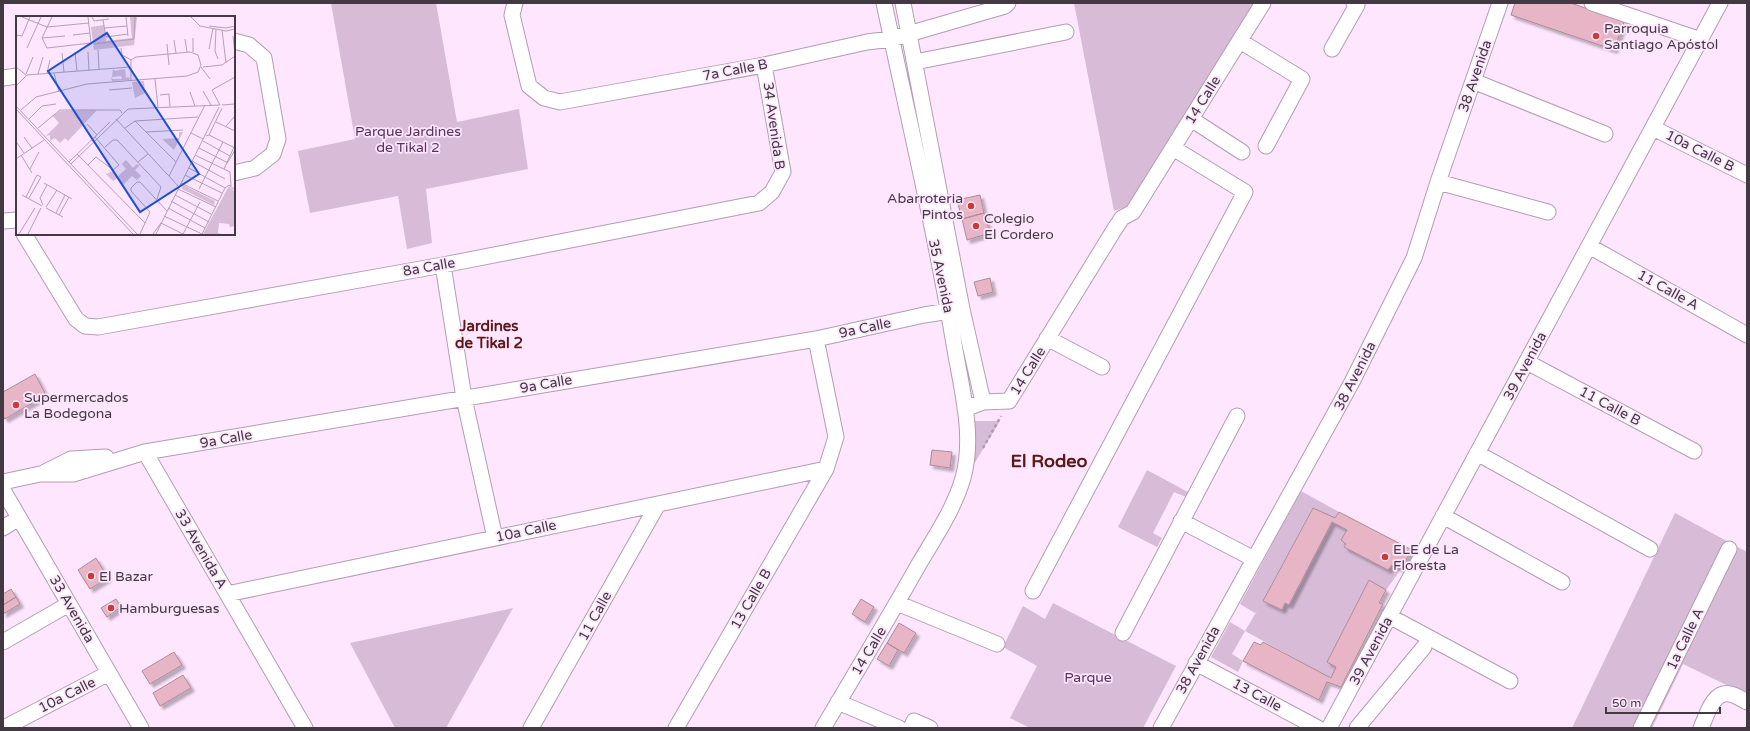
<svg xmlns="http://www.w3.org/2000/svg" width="1750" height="731" viewBox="0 0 1750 731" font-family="'Varela Round',sans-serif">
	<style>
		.green { fill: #d7bbd7 }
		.building { fill: #e7b5c6; stroke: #ab8c96; filter: url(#shadow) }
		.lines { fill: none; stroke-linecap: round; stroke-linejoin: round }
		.minor-casing { stroke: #b29db2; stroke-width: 17 }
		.path { stroke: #ae9cae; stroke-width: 2.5; stroke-dasharray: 3 3; stroke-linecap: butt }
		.minor { stroke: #fff; stroke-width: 15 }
		.poi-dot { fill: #ca3b37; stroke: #fee6fe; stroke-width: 1.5 }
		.labels { text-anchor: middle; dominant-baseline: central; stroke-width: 3.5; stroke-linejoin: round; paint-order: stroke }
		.poi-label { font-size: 14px; fill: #423942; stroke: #fee6fe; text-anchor: start }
		.street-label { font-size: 14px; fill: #423942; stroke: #fee6fe }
		.park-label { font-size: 14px; fill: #5c305d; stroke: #fee6fe }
		.neighbourhood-label { font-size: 15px; font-weight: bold; fill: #5d1816; stroke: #fee6fe }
		.district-label { font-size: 18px; font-weight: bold; fill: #5d1816; stroke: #fee6fe }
		.inset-road { fill: none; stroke: #b3a1b3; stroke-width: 1 }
		.view { fill: #1d4ed8; fill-opacity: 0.15; stroke: #1d4ed8; stroke-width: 2 }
		.inset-edge { fill: none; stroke: #423942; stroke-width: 2 }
	</style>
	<defs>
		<filter id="shadow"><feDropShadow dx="3.5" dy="3.5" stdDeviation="1" flood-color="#0004"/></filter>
	</defs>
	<rect width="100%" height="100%" fill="#fee6fe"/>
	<!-- green -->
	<path class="green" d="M331 3H436L457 122 519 109 528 169 426 189 432 243 407 249 398 196 310 213 298 151 355 139Z
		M1074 3H1256L1131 205 1114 211Z
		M975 421H1000L971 469Z
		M1147 470 1188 492 1186 497 1174 492 1153 533 1162 538 1157 547 1118 527Z
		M1301 491 1339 512 1335 518 1312 509 1263 601 1281 610 1285 603 1289 605 1332 522 1347 530 1341 540 1346 544 1345 547 1388 570 1392 565 1401 569 1386 590 1369 580 1327 662 1336 667 1331 678 1245 631 1232 654 1243 661 1238 672 1211 657 1230 622 1245 631 1257 611 1255 613 1240 604Z
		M1675 513 1747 552V695L1683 664 1652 728H1572Z
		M1053 603 1176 666 1143 728H1030L1010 718 1037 666 1003 647 1023 606 1045 619Z
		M513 608 446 728H395L350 643Z"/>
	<!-- building -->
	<path class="building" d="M1515 3H1571L1624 22 1614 50 1511 15Z
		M980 195 984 213 962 219 957 200Z
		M984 213 990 233 967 240 962 219Z
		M990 278 993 292 978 296 974 282Z
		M35 374 46 395 5 419 3 416V392Z
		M932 450 952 452 950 468 930 465Z
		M1313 508 1335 518 1339 512 1412 550 1401 569 1392 565 1388 570 1344 547 1346 544 1341 540 1347 530 1332 522 1289 605 1285 603 1282 610 1263 601Z
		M96 558 108 578 90 589 78 570Z
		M1369 580 1386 590 1379 603 1383 604 1341 687 1327 682 1319 700 1243 661 1254 642 1261 645 1263 642 1331 678 1336 667 1327 662Z
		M11 589 16 597 3 605V594Z
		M16 597 20 604 3 614V605Z
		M116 599 121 607 107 617 101 608Z
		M861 599 874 607 865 622 852 614Z
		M899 623 916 633 904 653 887 643Z
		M887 643 898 650 889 666 877 659Z
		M174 652 182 665 150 684 142 671Z
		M183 675 191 688 160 706 153 693Z"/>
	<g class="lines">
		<defs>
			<path id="minor" d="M515 3 512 15 529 86 544 98 560 102 764 65 867 42 891 39 1005 6 1008 3
				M903 3 962 309 983 402
				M1592 3 1701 40
				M234 41 249 45 264 58 278 139 273 154 255 168 234 173
				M1240 41 1302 79 1266 146
				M1332 49 1357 5 1354 3
				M915 62 1066 32
				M3 78 17 76
				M1473 81 1605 134
				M1191 119 1242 152
				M1653 128 1747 175
				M1438 182 1548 212
				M3 221 17 220
				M24 234 76 319 85 326 98 327 443 265 759 203 772 192 783 172 764 65
				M1589 246 1747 335
				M443 265 464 398 495 538
				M1047 338 1102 367
				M1527 362 1694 451
				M965 409 983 402 1009 401 1114 230 1122 218 1133 212 1263 3
				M145 452 305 728
				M1477 453 1650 549
				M45 472 71 459 106 457
				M3 482 40 474H73L145 452 816 339 924 315 962 309
				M3 490 141 728
				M1443 516 1562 582
				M1181 521 1254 559
				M3 528 19 518
				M1033 591 1245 192 1173 148
				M227 594 826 469
				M897 603 997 644
				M1389 616 1510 681
				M1123 633 1237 416
				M3 642 69 604
				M1196 663 1318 728
				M838 702 899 728
				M4 728 109 673
				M531 728 658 504
				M676 728 826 469 836 437 816 339
				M823 728C855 674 888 619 919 564 935 537 954 509 963 478 975 435 961 387 954 344 935 230 908 117 884 3
				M911 728 914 721 930 728
				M1161 728 1352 382 1414 258 1438 182 1500 3
				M1329 728 1720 3
				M1357 728 1424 647
				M1641 728 1729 549
				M1701 728C1706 717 1713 690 1730 694 1736 695 1741 699 1747 702"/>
		</defs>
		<!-- minor casing -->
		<use href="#minor" class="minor-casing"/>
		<!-- path -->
		<path class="path" d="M983 448 1001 416"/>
		<!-- minor -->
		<use href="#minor" class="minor"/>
	</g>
	<!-- markers -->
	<g class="poi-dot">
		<circle cx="1596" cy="36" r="4"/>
		<circle cx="971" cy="206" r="4"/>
		<circle cx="976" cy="226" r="4"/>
		<circle cx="16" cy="405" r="4"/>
		<circle cx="1385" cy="557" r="4"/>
		<circle cx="91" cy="576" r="4"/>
		<circle cx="111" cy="608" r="4"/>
	</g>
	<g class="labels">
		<!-- poi labels -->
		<g class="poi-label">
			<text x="1604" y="28">Parroquia<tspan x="1604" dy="16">Santiago Apóstol</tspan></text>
			<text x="963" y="198" text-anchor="end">Abarroteria<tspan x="963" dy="16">Pintos</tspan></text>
			<text x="984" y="218">Colegio<tspan x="984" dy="16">El Cordero</tspan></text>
			<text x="24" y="397">Supermercados<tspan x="24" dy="16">La Bodegona</tspan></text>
			<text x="1393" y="549">ELE de La<tspan x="1393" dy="16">Floresta</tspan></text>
			<text x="99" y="576">El Bazar</text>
			<text x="119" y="608">Hamburguesas</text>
		</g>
		<!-- street labels -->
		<g class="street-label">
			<text transform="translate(735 70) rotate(-11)">7a Calle B</text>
			<text transform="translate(1475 76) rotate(-71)">38 Avenida</text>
			<text transform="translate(1203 100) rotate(-58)">14 Calle</text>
			<text transform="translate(774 126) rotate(82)">34 Avenida B</text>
			<text transform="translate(1700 151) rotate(27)">10a Calle B</text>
			<text transform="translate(429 267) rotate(-10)">8a Calle</text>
			<text transform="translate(941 276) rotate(78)">35 Avenida</text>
			<text transform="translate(1668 290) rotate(29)">11 Calle A</text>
			<text transform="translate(865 328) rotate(-12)">9a Calle</text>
			<text transform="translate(1525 366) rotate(-62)">39 Avenida</text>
			<text transform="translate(1028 371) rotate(-58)">14 Calle</text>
			<text transform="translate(1355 376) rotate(-63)">38 Avenida</text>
			<text transform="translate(546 384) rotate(-10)">9a Calle</text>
			<text transform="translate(1610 406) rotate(28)">11 Calle B</text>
			<text transform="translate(226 439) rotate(-10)">9a Calle</text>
			<text transform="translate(526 531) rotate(-12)">10a Calle</text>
			<text transform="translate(201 549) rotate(60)">33 Avenida A</text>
			<text transform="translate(751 599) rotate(-60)">13 Calle B</text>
			<text transform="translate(72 609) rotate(60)">33 Avenida</text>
			<text transform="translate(595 616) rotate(-61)">11 Calle</text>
			<text transform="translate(1685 639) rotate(-64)">1a Calle A</text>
			<text transform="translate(869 651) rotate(-59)">14 Calle</text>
			<text transform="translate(1371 651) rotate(-62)">39 Avenida</text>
			<text transform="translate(1198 660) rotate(-61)">38 Avenida</text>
			<text transform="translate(67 695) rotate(-27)">10a Calle</text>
			<text transform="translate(1257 695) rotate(28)">13 Calle</text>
		</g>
		<!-- park labels -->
		<g class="park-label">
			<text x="408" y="131">Parque Jardines<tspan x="408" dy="16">de Tikal 2</tspan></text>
			<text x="1088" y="677">Parque</text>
		</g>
		<!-- neighbourhood labels -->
		<g class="neighbourhood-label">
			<text x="489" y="326">Jardines<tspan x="489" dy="17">de Tikal 2</tspan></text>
		</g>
		<!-- district labels -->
		<g class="district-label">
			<text x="1049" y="461">El Rodeo</text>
		</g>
	</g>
	<!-- overview -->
	<g transform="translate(16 16)">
		<rect width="219" height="219" fill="#fee6fe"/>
		<path d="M114 1H121L118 29 78 34 75 11 88 9 90 25 116 22ZM97 53 99 55 109 53 110 62 113 61 114 64 96 65 95 61 97 63H106L105 60 96 61ZM128 65 129 77 119 82 116 66ZM81 94 52 125 49 122 44 127 39 122 34 125V119L30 120 43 107 37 100 44 95ZM163 116H167L158 134 146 123 163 122ZM110 144 117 152 121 148 123 150 119 154 125 160 121 164 116 160 107 169 101 162 97 165 90 158 97 155 101 161 110 153 106 148ZM167 169 199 185 198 189 166 173ZM213 170 219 176V210L214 211 213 208 203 207 202 217 206 218H187Z" fill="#d7bbd7"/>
		<path class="inset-road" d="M6 1 31 11 73 7M76 1 78 5 93 3M110 1 112 20M175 1 184 10 210 15 219 13M87 4 90 21 112 18M193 10 210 12 219 10M88 12 111 10M200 13 199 35 202 43M206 14 210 47M0 19 6 20 14 1M57 19 74 17M217 20 219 38M26 22 31 32 75 27 72 1M26 22 36 1M26 22 49 20M177 22V36M169 23 171 36M158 24 160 37M78 28 118 23 119 1M151 28 153 49M11 32 25 1M105 32 106 39 115 44M193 33 197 12M82 34 83 53M59 36 61 55M72 36 73 54M46 37 48 56M115 44V65M0 51 10 59M185 51 194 63M187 51 206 49 219 40M31 57 34 44M38 57 43 76M10 58 17 41M22 58 27 41M139 63 142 91M0 70 11 59 114 51M93 74 116 72M187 75 195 89M174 76 179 90M144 79 153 78 154 91M204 89 196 74 219 61M206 89 219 88M0 90 121 218M0 93 117 218M5 94 20 81 71 68 171 60 182 56 185 49 182 39 174 36 120 41 115 44M13 103 26 90 40 88M100 103 163 171M119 105 160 146M200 106 219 115M71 108 81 119M210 110 219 100M22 112 44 94H104L106 97M109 112 119 105 182 101M130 116 167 114M175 117 187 123M193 119 219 132M190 120 193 119 206 92M8 121 16 132M187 125 214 140M1 127 8 137M89 131 97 124H101L145 171 141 183M183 132 212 147M61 138 129 207M5 139 16 157M179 139 214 156 215 170M0 143 28 124M176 145 209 163M53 146 94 106M122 146 132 138M212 146 219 134M55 148 112 93 204 89M72 149 80 141 97 154 103 149 79 121M173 152 209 172M14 153 23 136M208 153 218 131M169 159 206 177M153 160 189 89M28 167 56 183M165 167 202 185M162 173 200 191M183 173 207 126M6 179 26 190M159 179 195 198M10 181 21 159 25 161 13 182M155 185 193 206M27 189 24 182 31 169M30 191 41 174M30 192 47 201M152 192 189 212M40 197 49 179M43 199 53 181M148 200 186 218 209 172 213 169 219 174M145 207 167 218M3 218 19 192M12 218 25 192M124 218 134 196 115 175V172L121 166H124L151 195M137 218 145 207M140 218 203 91M167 218 184 186"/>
		<path class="view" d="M91 17 183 158 124 196 32 55Z"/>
		<rect width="219" height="219" class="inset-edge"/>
	</g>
	<!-- border -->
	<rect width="1750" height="731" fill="none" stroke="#423942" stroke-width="8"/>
	<!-- scale -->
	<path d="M1606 707v6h114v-6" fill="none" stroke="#423942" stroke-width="2"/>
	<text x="1612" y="707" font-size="12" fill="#423942" stroke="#fee6fe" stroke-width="3" paint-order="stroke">50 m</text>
</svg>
